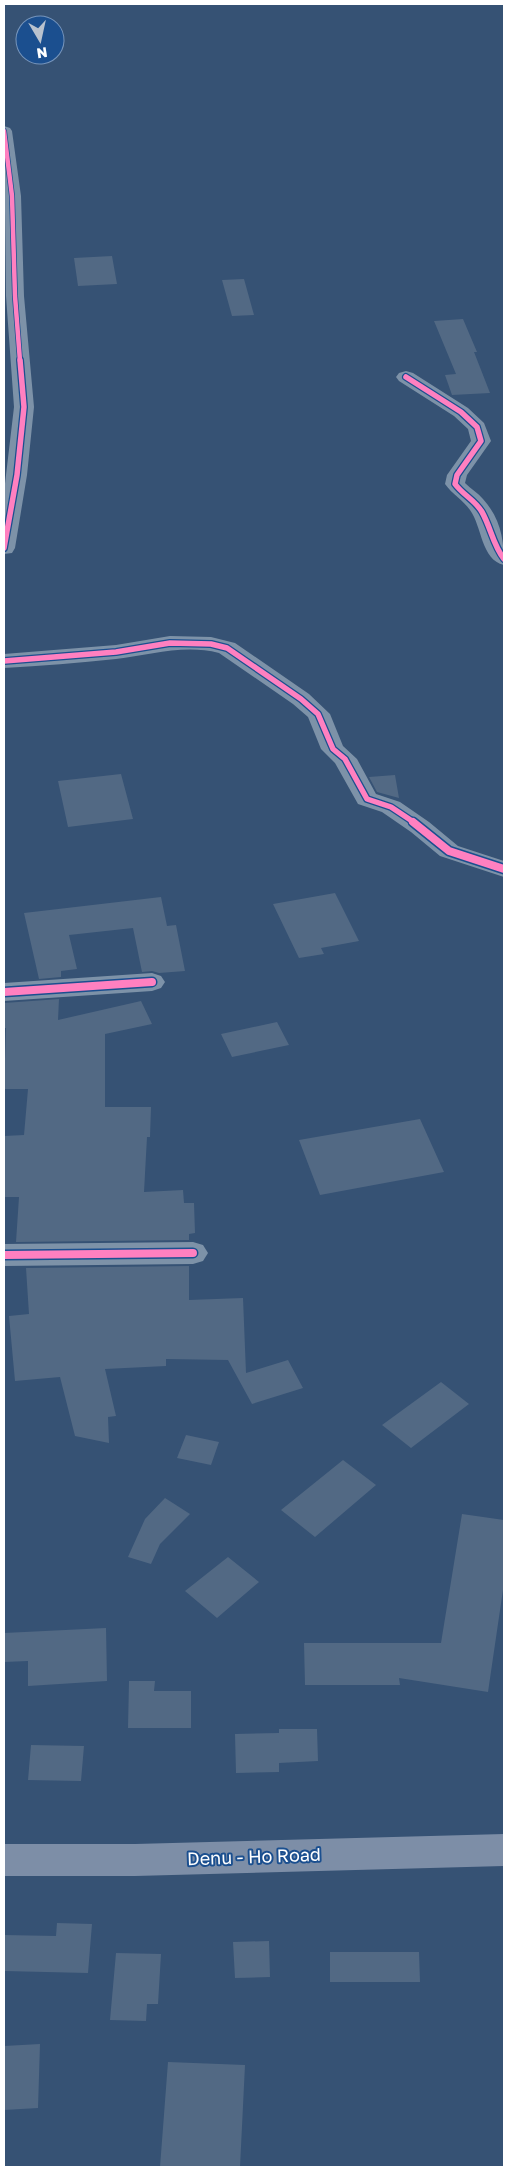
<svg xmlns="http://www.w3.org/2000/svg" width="508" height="2171" viewBox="0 0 508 2171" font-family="'Golos Text',sans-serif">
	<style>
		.building { fill: #526984 }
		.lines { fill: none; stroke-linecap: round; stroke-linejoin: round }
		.street { fill: #7d92a8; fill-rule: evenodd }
		.primary { fill: #7d8ea7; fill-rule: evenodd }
		.cycleway-far2-casing { stroke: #1b4f8f; stroke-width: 6 }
		.cycleway-far1-casing { stroke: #1b4f8f; stroke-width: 8 }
		.cycleway-casing { stroke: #1b4f8f; stroke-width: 11 }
		.cycleway-far2 { stroke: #ff80c0; stroke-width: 4.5 }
		.cycleway-far1 { stroke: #ff80c0; stroke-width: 5.5 }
		.cycleway { stroke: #ff80c0; stroke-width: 8 }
		.labels { text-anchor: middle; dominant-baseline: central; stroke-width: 4; stroke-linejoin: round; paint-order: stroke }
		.near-street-label { font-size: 18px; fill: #fff; stroke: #1b4f8f }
	</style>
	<rect width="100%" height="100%" fill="#365274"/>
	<!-- building -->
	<path class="building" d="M112 256 117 284 78 286 74 258Z
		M244 279 254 315 232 316 222 280Z
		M463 319 477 352H474L490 393 452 395 445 375 456 374 434 321Z
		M121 774 133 819 68 827 58 781Z
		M395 775 399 798 377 792 369 777Z
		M335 893 359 941 321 948 324 954 299 958 273 904Z
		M161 897 167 926 176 925 185 971 159 973 152 971 142 972 133 928 69 935 77 969 61 971V977L39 979 24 913Z
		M59 999 58 1020 141 1001 152 1024 105 1034V1107H151L150 1137H147L144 1192 183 1190 184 1203H194L195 1233 189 1234V1240L16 1242 19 1197H4V1136L24 1135 28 1089H4L6 1028H4V1003Z
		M277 1022 289 1045 232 1057 221 1034Z
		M420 1119 444 1172 320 1195 299 1140Z
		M189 1266V1300L243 1298 246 1373 288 1360 303 1388 252 1404 228 1360 166 1359V1366L105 1369 116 1416 108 1417 109 1443 75 1436 60 1377 15 1381 9 1316 29 1314 26 1268Z
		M441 1382 469 1404 411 1448 382 1425Z
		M186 1435 219 1442 211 1465 177 1458Z
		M343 1460 376 1485 315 1537 281 1510Z
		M165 1498 190 1514 160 1544 151 1564 128 1557 145 1519Z
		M462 1514 504 1520V1583L488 1692 399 1678 400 1685H305L304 1643H441Z
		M228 1557 259 1582 217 1618 185 1591Z
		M106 1628 107 1681 28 1686V1661L4 1662V1633Z
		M129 1681H155L154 1691H191V1728H128Z
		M279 1729H317L318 1761 279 1763V1772L236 1773 235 1734 279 1733Z
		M31 1745 84 1746 81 1781 28 1780Z
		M57 1923 92 1924 88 1973 4 1971V1935L56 1936Z
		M269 1941 270 1977 235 1978 233 1942Z
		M330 1952H419L420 1982H330Z
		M116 1953 161 1954 158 2004H147L146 2021 110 2020Z
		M40 2044 38 2108 4 2110V2046Z
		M168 2062 245 2065 240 2167H160Z"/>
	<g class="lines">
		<!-- street -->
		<path class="street" d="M4 126 10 128 12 131 21 196 24 296 34 407 27 475 15 548 12 553 4 554V492L14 407 6 296Z
			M406 371 413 373 468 408 484 423 491 441 467 475 465 483C471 489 478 493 483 499 501 519 504 540 504 565 481 560 482 526 470 510 463 500 452 494 445 484L447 475 471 441 468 429 454 416 399 381 396 377 399 373Z
			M170 636 211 637 235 643 309 694 330 714 343 746 357 759 376 794 400 802 429 822 458 846 504 861V877L440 856 411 832 382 812 358 804 335 763 321 749 308 717 293 704 219 653C184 644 150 655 116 659 79 663 41 666 4 668V654L116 645Z
			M152 973 161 976 165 982 161 988 152 991 4 1001V983Z
			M193 1242 203 1245 208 1253 203 1261 193 1264 4 1266V1244Z"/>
		<!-- primary -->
		<path class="primary" d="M504 1834V1866L135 1876H4V1844H135Z"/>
		<defs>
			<path id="cycleway-far2" d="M4 131 12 196 15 296 20 361"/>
			<path id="cycleway-far1" d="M406 377 461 412 477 427 481 441 457 475 455 484C463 495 475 500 482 512 491 528 493 545 504 559
				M4 548 17 475 24 407 20 360
				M4 661 116 652 170 643 211 644 227 648 301 699 318 714 333 749 345 759 367 799 391 807 415 823"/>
			<path id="cycleway" d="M413 822 449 851 504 869
				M4 992 152 982
				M4 1255 193 1253"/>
		</defs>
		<!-- cycleway-far2 casing -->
		<use href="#cycleway-far2" class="cycleway-far2-casing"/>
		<!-- cycleway-far1 casing -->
		<use href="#cycleway-far1" class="cycleway-far1-casing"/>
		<!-- cycleway casing -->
		<use href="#cycleway" class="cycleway-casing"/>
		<!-- cycleway-far2 -->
		<use href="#cycleway-far2" class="cycleway-far2"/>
		<!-- cycleway-far1 -->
		<use href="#cycleway-far1" class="cycleway-far1"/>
		<!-- cycleway -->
		<use href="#cycleway" class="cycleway"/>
	</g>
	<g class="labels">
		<!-- near-street labels -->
		<g class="near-street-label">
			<text transform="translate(254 1856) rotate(-2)">Denu - Ho Road</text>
		</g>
	</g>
	<!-- border -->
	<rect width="508" height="2171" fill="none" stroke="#ffffff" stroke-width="10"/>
	<!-- north arrow -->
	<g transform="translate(40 40) rotate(171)"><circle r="24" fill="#1b4f8f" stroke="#7695bc"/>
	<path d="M0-4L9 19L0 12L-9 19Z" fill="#b9c2ce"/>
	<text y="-8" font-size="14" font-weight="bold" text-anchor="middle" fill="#ffffff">N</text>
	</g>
</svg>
